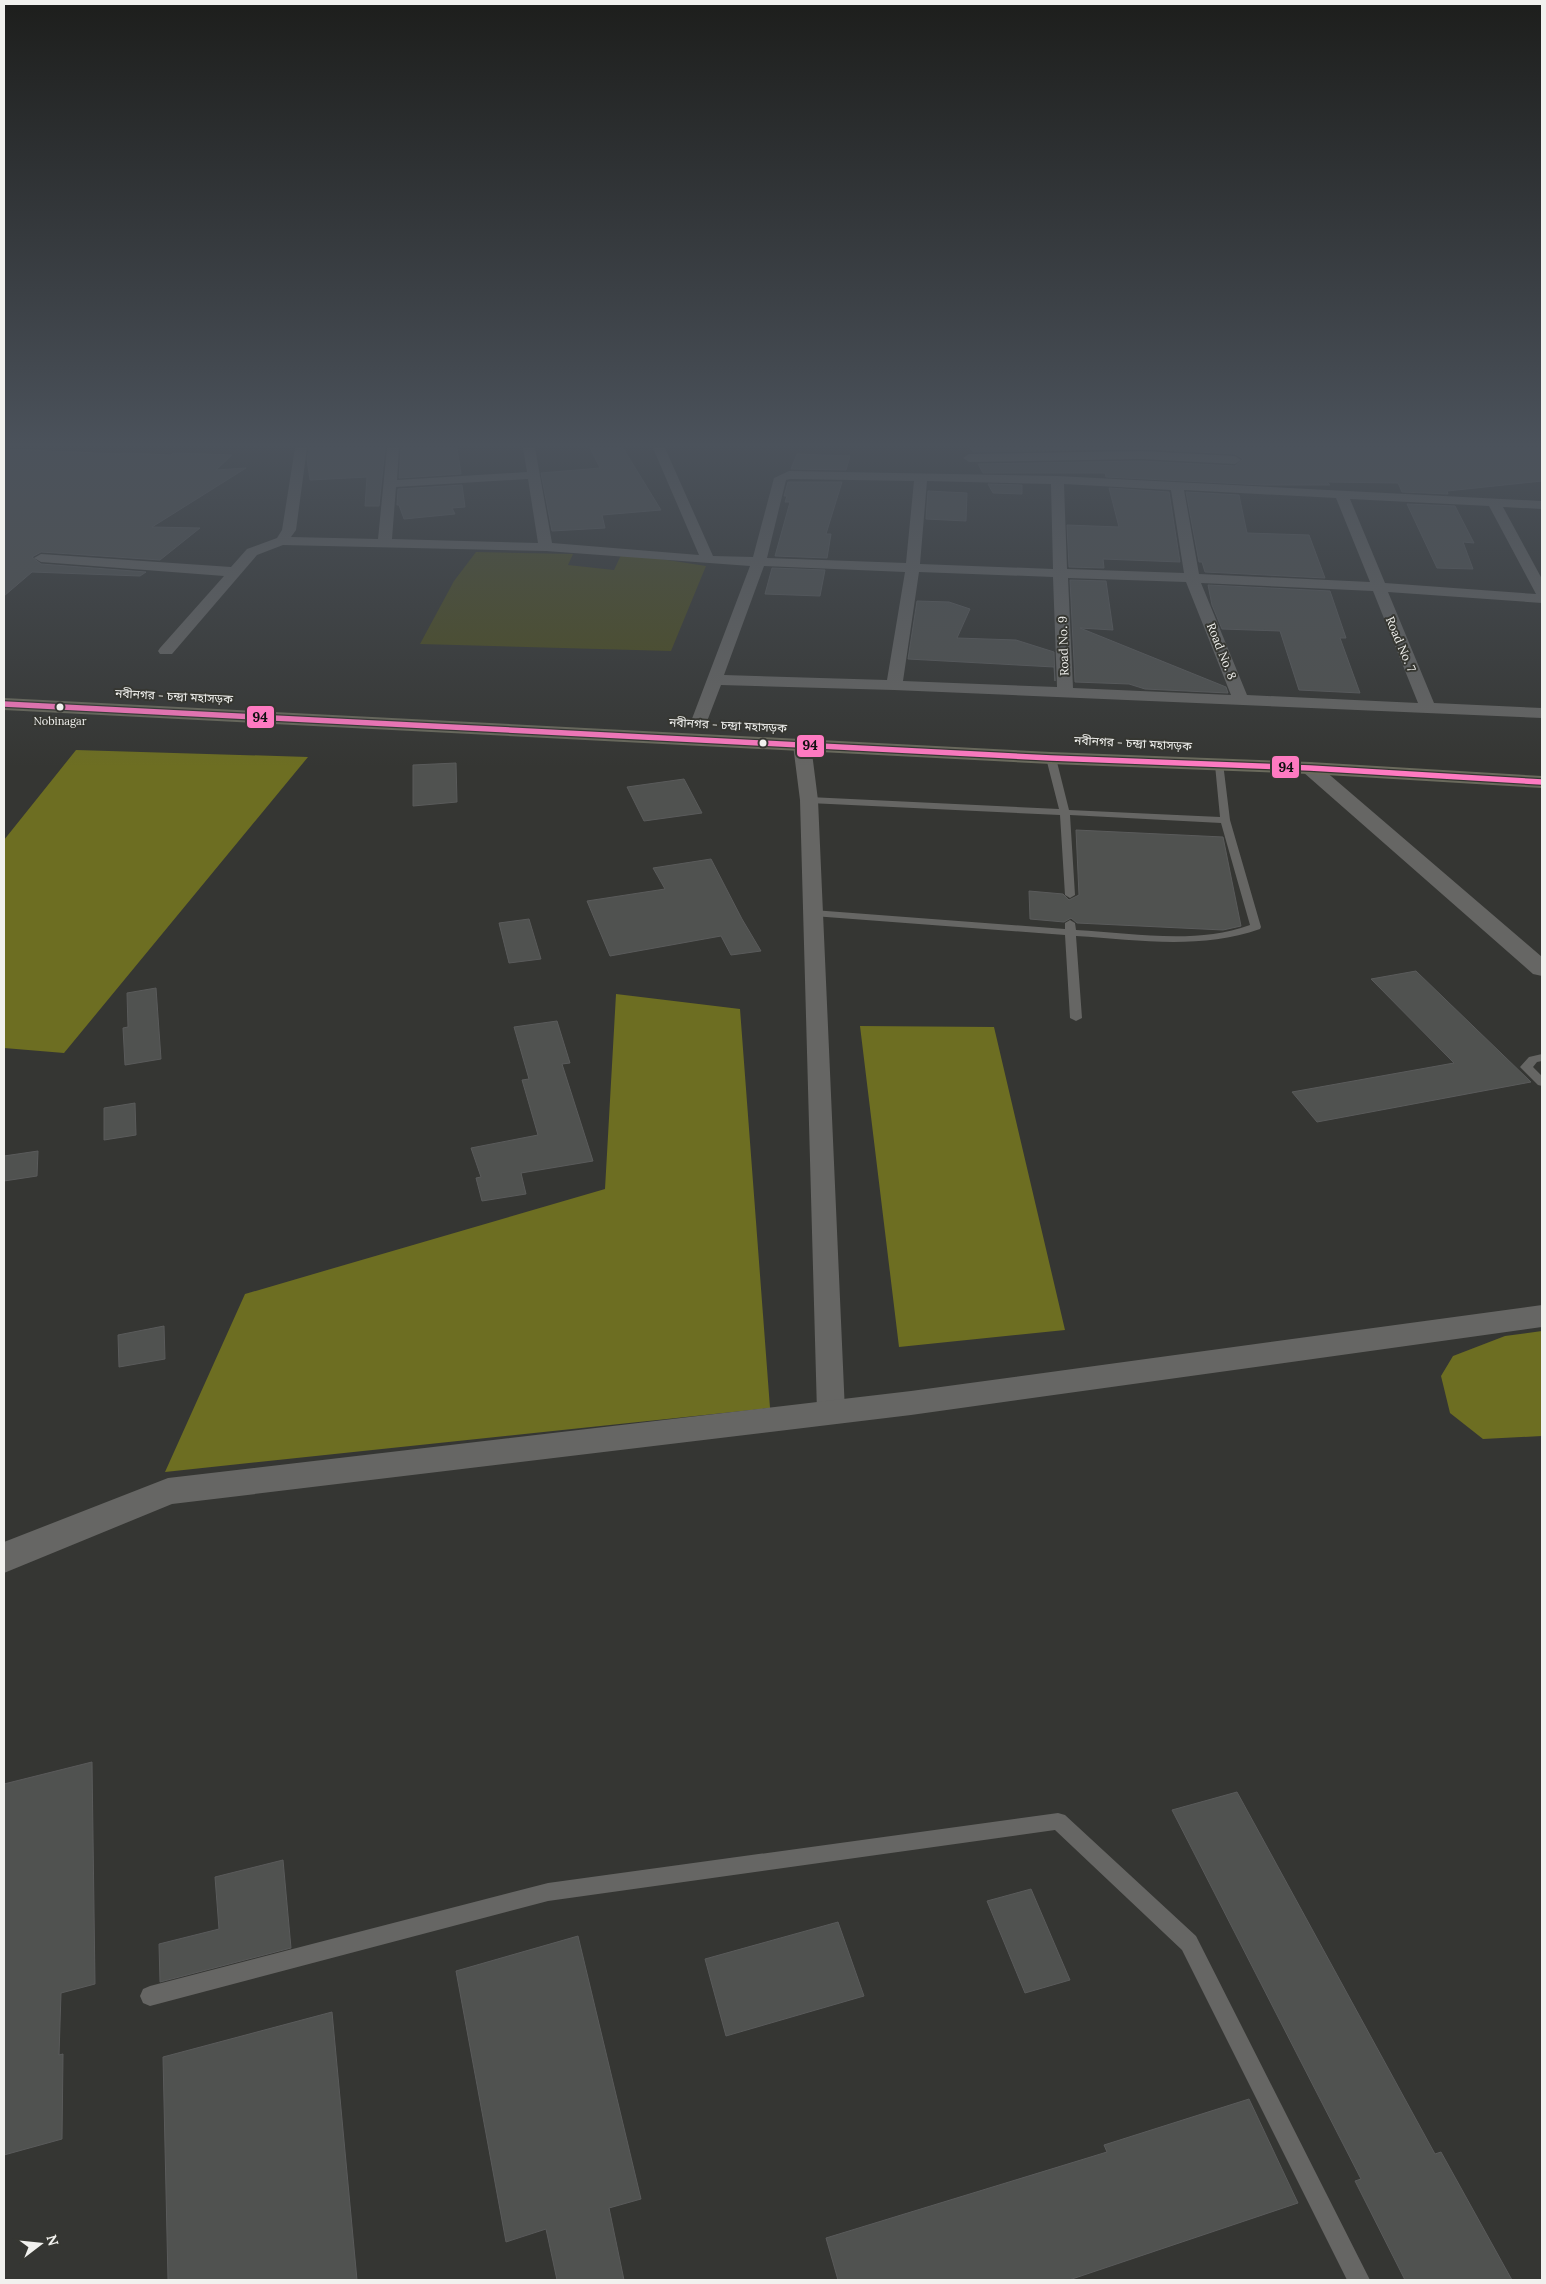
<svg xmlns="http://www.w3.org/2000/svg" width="1546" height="2284" viewBox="0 0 1546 2284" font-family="Lora,'Noto Sans Bengali',serif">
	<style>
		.green { fill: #4c4d1e }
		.water { fill: #6d6e22 }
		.building { fill: #505250; stroke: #5a5b5b }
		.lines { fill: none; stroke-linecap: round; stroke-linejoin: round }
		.lane { fill: #666664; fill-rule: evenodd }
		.street { fill: #666664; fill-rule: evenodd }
		.secondary { fill: #666664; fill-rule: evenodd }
		.highway { fill: #6a6a5c; fill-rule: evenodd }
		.bus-1-casing { stroke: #363732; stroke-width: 8 }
		.bus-1 { stroke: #fe7ac1; stroke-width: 5.5 }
		.bus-dot { fill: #f1f1ee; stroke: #363732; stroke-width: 2 }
		.labels { text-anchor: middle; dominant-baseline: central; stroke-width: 4; stroke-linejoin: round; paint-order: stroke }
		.far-bus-label { font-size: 11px; fill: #f1f1ee; stroke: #363732 }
		.far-street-label { font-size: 12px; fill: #f1f1ee; stroke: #363732 }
		.line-badge { stroke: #363732; stroke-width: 2 }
		.pale-badge-label { font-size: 14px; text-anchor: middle; font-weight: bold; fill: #111 }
	</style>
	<rect width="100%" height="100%" fill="#353633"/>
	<!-- green -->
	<path class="green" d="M476 552 573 554 568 565 614 570 622 553 706 566 671 651 420 644 454 581Z"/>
	<!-- water -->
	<path class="water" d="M76 750 308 757 64 1053 4 1048V840Z
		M616 994 740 1009 770 1408 165 1472 245 1294 605 1189Z
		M860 1026 994 1027 1065 1330 899 1347Z
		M1542 1331V1436L1483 1439 1450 1413 1441 1376 1453 1356 1505 1336Z"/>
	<!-- building -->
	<path class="building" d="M309 448H385L379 506H365L367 477 310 480 307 459Z
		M401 448H457L461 474 399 478Z
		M590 448H623L661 510 602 515 605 528 552 531 541 473 600 468Z
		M970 448H1542V481L1447 491 1448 494 1402 492 1398 483 1327 482 1330 485H1263L1106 477 1105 473H983L978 464 1141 461 1235 466 1243 459 1235 454 1141 449 973 452Z
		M4 449 121 454 124 453 171 455 173 453 232 455 216 470 246 468 152 527 200 528 160 560 41 552 32 557 41 564 146 572 140 576 32 572 4 596Z
		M797 454 850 456 846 470 791 469Z
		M788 482H842L826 534H831L827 558 775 556 790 502H785L787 496H784Z
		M988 484 1022 485V494L993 493Z
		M462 485 465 507 452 508 455 514 404 519 399 505H397L398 489Z
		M1109 488 1169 492 1180 562 1103 559 1104 568 1069 567 1067 525 1119 527Z
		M928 491 967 493 966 521 926 519Z
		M1186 492 1239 495 1247 533 1309 535 1325 578 1205 572 1202 562H1199Z
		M1407 504 1455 506 1474 543 1463 542 1473 569 1437 568Z
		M772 568 825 570 820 596 765 594Z
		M1070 580 1106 581 1113 630 1080 628 1226 687 1228 693 1145 689 1129 684 1075 682Z
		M1208 585 1330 591 1346 638H1340L1360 693 1299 690 1280 631 1222 629 1212 605Z
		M917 601 949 602 970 609 957 638 1016 640 1054 652 1055 681 1054 667 908 659Z
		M456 763 457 802 413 806V765Z
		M684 779 702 813 644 821 627 787Z
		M1076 830 1223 837 1241 926 1223 930 1077 923 1071 918 1064 922 1030 919 1029 891 1063 894 1069 900 1079 895Z
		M711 859 742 919 761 951 731 955 721 936 610 956 587 901 665 889 653 868Z
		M529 919 541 959 509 963 499 923Z
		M1416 971 1531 1082 1317 1122 1292 1092 1454 1063 1371 979Z
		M156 988 161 1059 125 1065 123 1028 128 1027 127 993Z
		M557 1021 570 1063 562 1064 593 1161 521 1173 526 1194 482 1201 476 1178 481 1177 471 1148 538 1135 522 1080 529 1079 514 1027Z
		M135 1103 136 1135 104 1140V1108Z
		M38 1151 37 1176 4 1181V1156Z
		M164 1326 165 1359 119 1367 118 1335Z
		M92 1762 95 1984 61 1993 59 2055 63 2054 62 2139 4 2155V1784Z
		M1237 1792 1435 2154 1441 2152 1512 2280H1405L1355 2181 1361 2179 1172 1810Z
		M283 1860 291 1948 160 1982 159 1944 219 1929 215 1877Z
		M1031 1889 1070 1980 1025 1993 987 1901Z
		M838 1922 864 1996 726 2036 705 1959Z
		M578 1936 641 2199 609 2208 624 2280H557L546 2229 506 2242 456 1971Z
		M332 2012 357 2280H168L163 2057Z
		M1249 2099 1298 2203 1069 2280H838L826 2238 1107 2152 1104 2145Z"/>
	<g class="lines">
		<!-- lane -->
		<path class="lane" d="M1051 755 1056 758 1069 810 1220 817 1215 765 1217 763H1223L1230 820 1261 927 1260 929C1199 950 1138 940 1076 936L1082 1018 1076 1021 1070 1018 1065 935 813 916 808 913 813 910 1065 929V923L1070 920 1075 923 1076 930C1134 933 1194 945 1250 925L1221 823 1070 815 1075 895 1070 898 1065 895 1060 815 809 803 804 800 809 797 1059 809 1046 758Z
			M1542 1054V1061L1537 1062 1533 1067 1542 1076V1086L1538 1085 1520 1067 1529 1057Z
			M1058 1813 1065 1815 1196 1936 1370 2280H1347L1182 1950 1055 1830 548 1901 150 2006 143 2003 140 1996 143 1989 150 1986 548 1883Z"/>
		<!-- street -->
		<path class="street" d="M295 448H307L296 530 291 537 378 539 387 448H399L397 480 527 472 523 448H535L552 543 699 555 653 448H665L713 556 753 557 774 478 789 471 1057 476 1542 501V509L1503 507 1542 579V603L1388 592 1434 703 1542 708V718L894 690 721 685 706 724 704 728H692L690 724 750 566 546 551 283 545 257 555 172 654H160L158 651 160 648 224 576 41 562 34 558 41 554 231 567 247 549 277 538 282 530ZM528 479 538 543 392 539 396 487ZM790 479 914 481 906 563 767 558 786 480ZM927 481 1051 484 1053 569 920 564ZM1064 484 1171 490 1184 573 1067 569ZM1184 490 1336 498 1370 582 1199 574ZM1350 499 1489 506 1536 594 1385 583ZM764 566 905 572 887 680 724 675ZM919 572 1053 577 1057 687 903 681ZM1068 578 1186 582 1231 695 1073 688ZM1201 583 1373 591 1418 703 1247 695Z
			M1141 451 1235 456 1241 460 1235 464 1141 459 969 462 963 458 969 454Z
			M802 740 808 741 811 745 818 800 845 1412 841 1419 831 1422 821 1419 817 1412 800 800 793 745 796 741Z"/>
		<!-- secondary -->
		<path class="secondary" d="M1310 762 1317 764 1542 957V976L1533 974 1303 772 1300 768 1303 764Z
			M1542 1305V1327L911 1415 172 1504 4 1573V1542L168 1478 911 1391Z"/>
		<!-- highway -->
		<path class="highway" d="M4 698 1051 752 1310 762 1542 776V788L1310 774 1051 764 4 710Z"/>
		<defs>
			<path id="bus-1" d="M4 704 1051 758 1310 768 1542 782"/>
		</defs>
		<!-- bus-1 casing -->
		<use href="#bus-1" class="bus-1-casing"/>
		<!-- bus-1 -->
		<use href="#bus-1" class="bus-1"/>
	</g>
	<!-- sky -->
	<linearGradient id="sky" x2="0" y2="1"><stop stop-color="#1d1e1c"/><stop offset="0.58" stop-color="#4b525b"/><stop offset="1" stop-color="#4b525b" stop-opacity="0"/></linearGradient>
	<rect width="1546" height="767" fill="url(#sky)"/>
	<!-- markers -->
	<g class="bus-dot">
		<circle cx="60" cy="707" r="4.5"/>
		<circle cx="763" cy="743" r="4.5"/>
	</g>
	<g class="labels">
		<!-- far-bus labels -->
		<g class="far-bus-label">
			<text x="60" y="721">Nobinagar</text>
		</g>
		<!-- far-street labels -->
		<g class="far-street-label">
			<text transform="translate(1401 644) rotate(67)">Road No. 7</text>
			<text transform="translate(1063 646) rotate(-92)">Road No. 9</text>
			<text transform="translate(1222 651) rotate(68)">Road No. 8</text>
			<text transform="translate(174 696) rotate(3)">নবীনগর - চন্দ্রা মহাসড়ক</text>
			<text transform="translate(728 725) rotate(3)">নবীনগর - চন্দ্রা মহাসড়ক</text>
			<text transform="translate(1133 743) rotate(3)">নবীনগর - চন্দ্রা মহাসড়ক</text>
		</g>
	</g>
	<g class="line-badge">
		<rect x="246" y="705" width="29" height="24" rx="5" fill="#fe7ac1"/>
		<rect x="796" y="734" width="29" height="24" rx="5" fill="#fe7ac1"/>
		<rect x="1271" y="755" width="29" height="24" rx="5" fill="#fe7ac1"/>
	</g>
	<g class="pale-badge-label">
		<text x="260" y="722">94</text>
		<text x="810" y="750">94</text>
		<text x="1286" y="772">94</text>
	</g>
	<!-- border -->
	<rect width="1546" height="2284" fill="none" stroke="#f1f1ee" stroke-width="10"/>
	<!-- north arrow -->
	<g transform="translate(40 2244) rotate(74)" stroke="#363732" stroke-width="4" paint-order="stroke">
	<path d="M0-4L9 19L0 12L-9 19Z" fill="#f1f1ee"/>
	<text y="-8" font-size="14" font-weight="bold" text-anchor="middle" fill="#f1f1ee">N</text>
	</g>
</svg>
